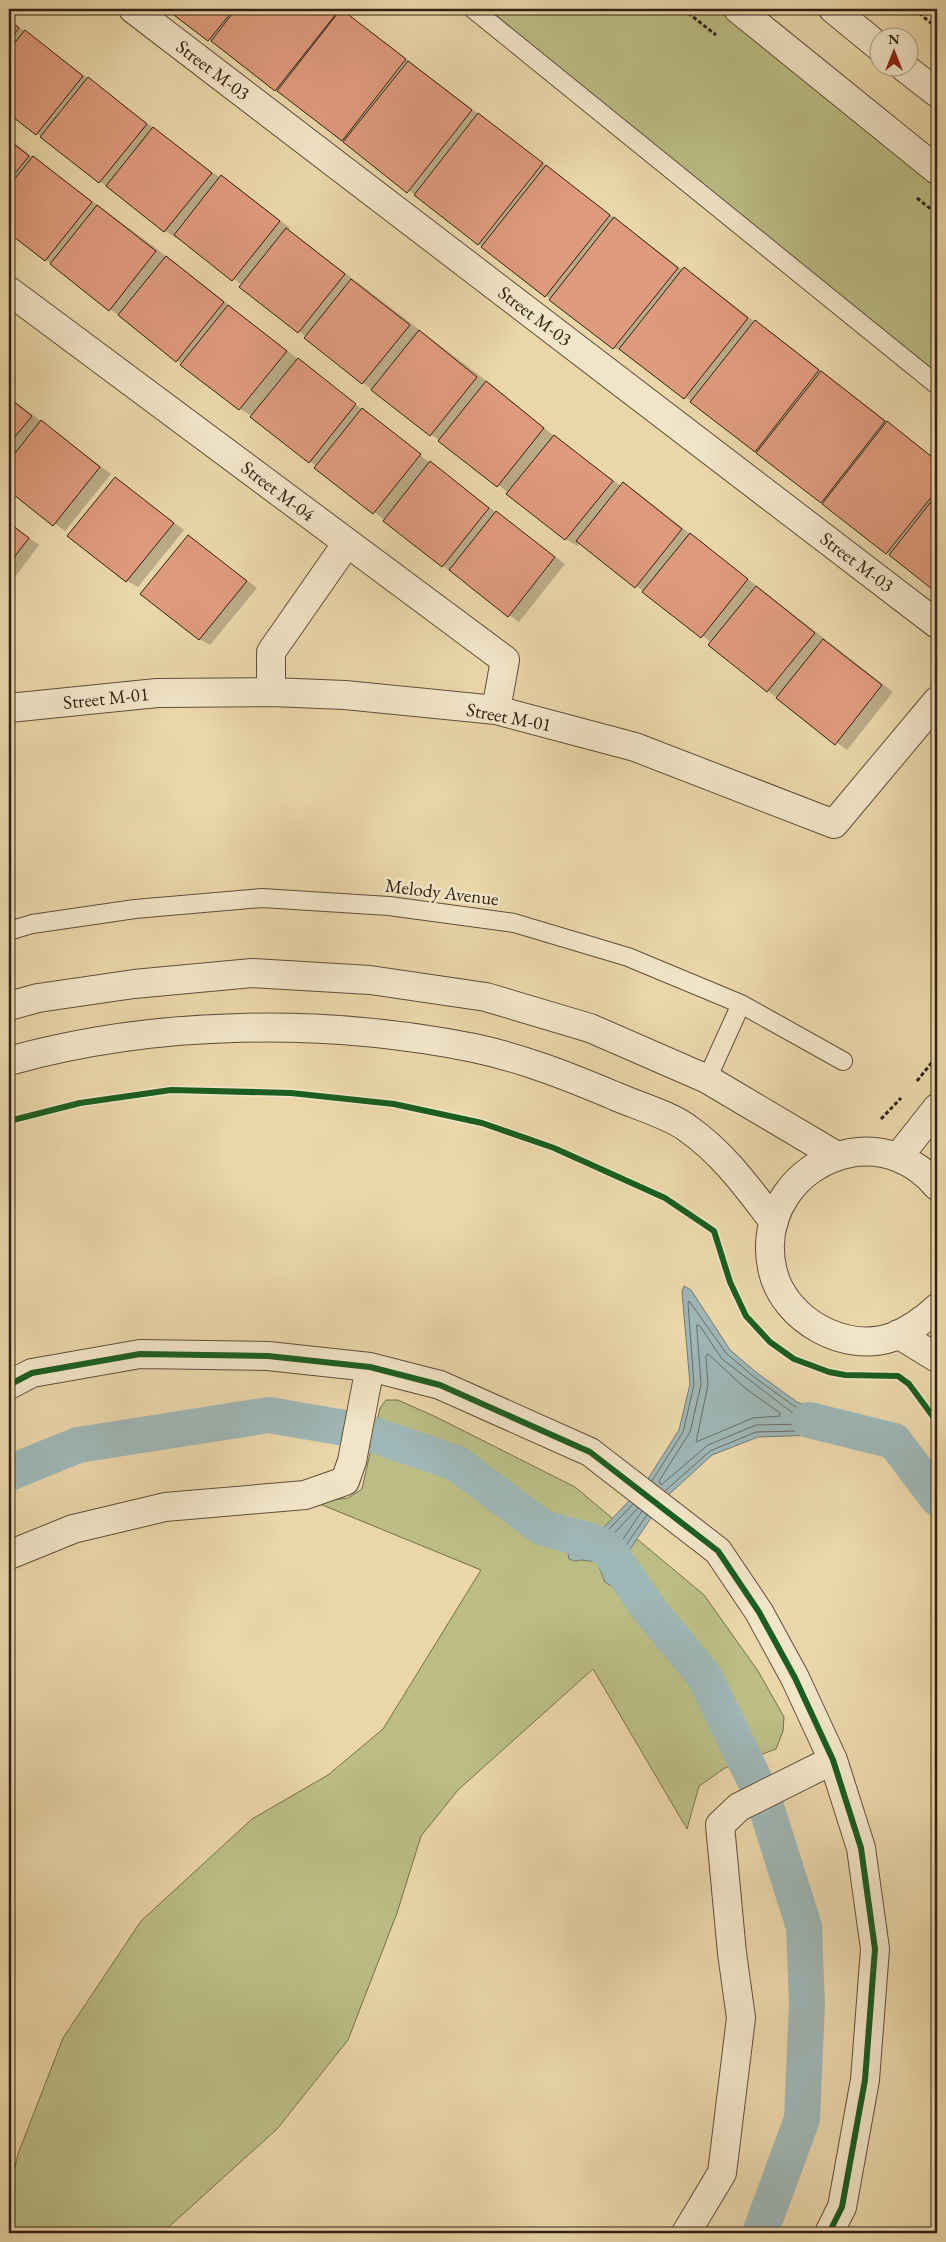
<svg xmlns="http://www.w3.org/2000/svg" width="946" height="2242" viewBox="0 0 946 2242" font-family="'EB Garamond',serif">
	<style>
		.green { fill: #bbbd85; stroke: #766f4c }
		.water { fill: #9eb6b5; stroke: #727a74 }
		.shadow { fill: #0003 }
		.lines { fill: none; stroke-linecap: round; stroke-linejoin: round }
		.shore { stroke: #686c64; stroke-width: 1 }
		.canal { stroke: #9eb6b5; stroke-width: 36 }
		.building { fill: #de9a7c; stroke: #312113 }
		.service-casing { stroke: #5f4e38; stroke-width: 20 }
		.minor-casing { stroke: #5f4e38; stroke-width: 30 }
		.tertiary-casing { stroke: #5f4e38; stroke-width: 30 }
		.path { stroke: #312113; stroke-width: 3; stroke-dasharray: 4 2.5; stroke-linecap: butt }
		.service { stroke: #f1e4c7; stroke-width: 18 }
		.minor { stroke: #f1e4c7; stroke-width: 28 }
		.tertiary { stroke: #f1e4c7; stroke-width: 28 }
		.cycleway-casing { stroke: #f1e4c7; stroke-width: 9 }
		.cycleway { stroke: #1b5e20; stroke-width: 6 }
		.labels { text-anchor: middle; dominant-baseline: central; stroke-width: 5; stroke-linejoin: round; paint-order: stroke }
		.street-label { font-size: 19px; fill: #312113; stroke: #f1e4c7 }
	</style>
	<rect width="100%" height="100%" fill="#ead6a9"/>
	<filter id="stains"><feTurbulence type="fractalNoise" baseFrequency=".004" numOctaves="4"/><feColorMatrix values="0 0 0 0 .2 0 0 0 0 .09 0 0 0 0 .02 0 0 0 .5 -.17"/></filter>
	<radialGradient id="worn" r=".72"><stop offset=".6" stop-color="#630" stop-opacity="0"/><stop offset="1" stop-color="#630" stop-opacity=".3"/></radialGradient>
	<!-- green -->
	<path class="green" d="M473 9H738L937 170V385Z
		M386 1400H398L436 1417 575 1487 704 1595 758 1671 784 1717 783 1731 776 1749 725 1768 699 1786 687 1829 593 1669 458 1790 421 1836 397 1913 348 2040 277 2129 162 2233H9V2193L18 2154 63 2038 141 1921 252 1819 328 1775 383 1729 481 1570 315 1502 348 1498 362 1489 380 1408Z"/>
	<!-- water -->
	<path class="water" d="M684 1286 691 1290 730 1350 757 1373 797 1402 851 1424 858 1430 849 1434 758 1437 712 1455 663 1500 620 1564 619 1576 611 1586 605 1582 597 1562 581 1560 574 1561 569 1559 568 1554 576 1544 591 1541 644 1485 679 1430 690 1384 682 1292Z"/>
	<!-- shadow -->
	<path class="shadow" d="M168 9H341L683 270 684 269 695 275 755 322 766 328 937 460V591L695 404 626 353 614 348 345 141Z
		M9 19 220 178 221 176 232 183 290 228 289 230 497 389 554 436 621 486 623 484 634 490 893 692 847 750 768 691 712 643 579 543 577 546 566 539 509 493 363 383 242 285 177 236 176 238 165 231 9 112Z
		M9 139 177 264 430 463 565 564 519 622 443 566 252 416 240 409 9 231Z
		M9 397 111 474 65 531 9 490Z
		M115 478 184 530 138 587 127 581Z
		M9 522 39 545 9 585Z
		M188 536 257 588 210 645 199 639Z"/>
	<g class="lines">
		<!-- shore -->
		<path class="shore" d="M697 1325 700 1326 722 1359 790 1411 810 1422 808 1424 756 1425 708 1445 661 1485 659 1481 690 1432 701 1385Z
			M708 1354 745 1388 780 1413V1416L753 1418 696 1442 708 1385 706 1357Z
			M652 1481 683 1432 694 1385 688 1303 689 1301 726 1353 754 1377 794 1406 840 1426 838 1430 756 1432 710 1451 665 1491
			M633 1504 594 1545 578 1549 575 1554 599 1558 606 1567 609 1578H612L615 1561 647 1515
			M638 1508 600 1548 607 1557H611L642 1511"/>
		<!-- canal -->
		<path class="canal" d="M809 1420 894 1441 937 1498
			M9 1473 78 1445 269 1415 362 1431 456 1463 543 1528 591 1541 608 1549 648 1608 704 1676 763 1797 804 1927 807 2004 802 2119 760 2233"/>
	</g>
	<!-- building -->
	<path class="building" d="M166 9H234L208 41Z
		M236 9H340L275 91 211 41Z
		M341 9 406 59 342 141 277 91Z
		M9 20 19 28 9 41Z
		M25 30 83 76 36 135 9 114V50Z
		M408 61 472 110 407 193 343 142Z
		M88 77 147 124 99 183 40 137Z
		M478 113 543 163 478 245 414 195Z
		M153 127 212 173 164 232 106 186Z
		M9 140 29 156 9 181Z
		M33 156 92 202 45 261 9 233V186Z
		M546 165 610 215 545 297 481 247Z
		M221 175 280 221 232 281 174 235Z
		M97 205 156 251 109 311 50 264Z
		M614 217 678 268 613 349 549 300Z
		M286 228 345 274 298 333 239 287Z
		M166 256 224 302 176 362 118 315Z
		M684 267 748 318 684 399 619 349Z
		M351 279 410 325 362 384 304 338Z
		M228 305 287 351 239 410 180 365Z
		M755 320 819 370 755 452 690 402Z
		M419 330 477 377 430 436 371 390Z
		M298 358 356 404 309 463 250 417Z
		M821 371 885 421 821 503 756 453Z
		M486 381 544 428 497 487 438 441Z
		M9 398 32 416 9 444Z
		M362 408 421 454 373 514 314 468Z
		M41 420 100 467 53 526 9 491V461Z
		M887 421 937 461V490L886 554 822 504Z
		M554 435 613 481 565 540 506 494Z
		M430 461 489 508 442 567 383 521Z
		M115 477 174 523 126 582 67 536Z
		M623 482 682 529 635 588 576 541Z
		M937 494V593L889 555Z
		M496 511 555 557 508 617 449 570Z
		M9 523 29 538 9 564Z
		M690 533 748 579 701 638 642 592Z
		M188 535 247 581 199 640 140 594Z
		M756 586 815 633 767 692 708 645Z
		M823 639 882 685 835 745 776 698Z"/>
	<g class="lines">
		<defs>
			<path id="service" d="M473 9 937 385
				M9 931 32 924 135 909 262 898 389 906 514 923 628 957 741 1004 843 1061
				M707 1079 741 1004"/>
			<path id="minor" d="M133 9 937 624
				M9 291 505 660 496 710
				M271 692V652L347 543
				M9 708 157 693 271 692 345 695 496 710 635 747 834 824 937 701
				M9 1385 32 1373 140 1354 268 1356 370 1367 440 1385 590 1452 718 1551 759 1612 795 1678 833 1760 861 1848 875 1949 865 2080 842 2207 829 2233
				M9 1555 73 1529 165 1507 305 1495 345 1481 352 1461 370 1367
				M686 2233 722 2173 741 2018 732 1953 720 1825 739 1807 833 1760"/>
			<path id="tertiary" d="M738 9 937 170
				M833 9 878 46
				M905 68 937 93
				M9 1006 38 998 134 984 252 973 370 980 486 997 590 1028 707 1079 837 1156
				M9 1061C156 1020 324 1018 474 1048 522 1058 570 1077 615 1096 635 1105 670 1115 687 1128 723 1153 748 1188 774 1222
				M899 1156 937 1108
				M937 1186C915 1160 884 1147 850 1153 795 1164 759 1216 773 1272 785 1320 845 1354 893 1337 910 1330 924 1320 937 1308
				M898 1334 937 1358"/>
		</defs>
		<!-- service casing -->
		<use href="#service" class="service-casing"/>
		<!-- minor casing -->
		<use href="#minor" class="minor-casing"/>
		<!-- tertiary casing -->
		<use href="#tertiary" class="tertiary-casing"/>
		<!-- path -->
		<path class="path" d="M683 9 716 35
			M914 9 937 28
			M917 198 937 214
			M917 1081 937 1056
			M881 1119 901 1098"/>
		<!-- service -->
		<use href="#service" class="service"/>
		<!-- minor -->
		<use href="#minor" class="minor"/>
		<!-- tertiary -->
		<use href="#tertiary" class="tertiary"/>
		<defs>
			<path id="cycleway" d="M9 1121 80 1103 171 1090 291 1093 394 1104 482 1123 554 1148 665 1198 714 1231 730 1282 746 1316 770 1342 794 1359 829 1372 845 1375 898 1376 909 1384 937 1422
				M9 1385 32 1373 140 1354 268 1356 370 1367 440 1385 590 1452 718 1551 759 1612 795 1678 833 1760 861 1848 875 1949 865 2080 842 2207 829 2233"/>
		</defs>
		<!-- cycleway casing -->
		<use href="#cycleway" class="cycleway-casing"/>
		<!-- cycleway -->
		<use href="#cycleway" class="cycleway"/>
	</g>
	<g class="labels">
		<!-- street labels -->
		<g class="street-label">
			<text transform="translate(213 70) rotate(37)">Street M-03</text>
			<text transform="translate(535 316) rotate(37)">Street M-03</text>
			<text transform="translate(278 491) rotate(37)">Street M-04</text>
			<text transform="translate(857 562) rotate(37)">Street M-03</text>
			<text transform="translate(106 698) rotate(-6)">Street M-01</text>
			<text transform="translate(509 717) rotate(11)">Street M-01</text>
			<text transform="translate(442 892) rotate(7)">Melody Avenue</text>
		</g>
	</g>
	<!-- margin -->
	<rect width="946" height="2242" fill="none" stroke="#ead6a9" stroke-width="30"/>
	<rect x="10" y="10" width="926" height="2222" fill="none" stroke="#312113" stroke-width="2.5"/>
	<rect x="15" y="15" width="916" height="2212" fill="none" stroke="#312113"/>
	<!-- north arrow -->
	<g transform="translate(894 52)"><circle r="24" fill="#f1e4c7" stroke="#a4967f"/>
	<path d="M0-4L9 19L0 12L-9 19Z" fill="#8f2418"/>
	<text y="-8" font-size="14" font-weight="bold" text-anchor="middle" fill="#312113">N</text>
	</g>
	<rect width="100%" height="100%" filter="url(#stains)"/>
	<rect width="100%" height="100%" fill="url(#worn)"/>
</svg>
